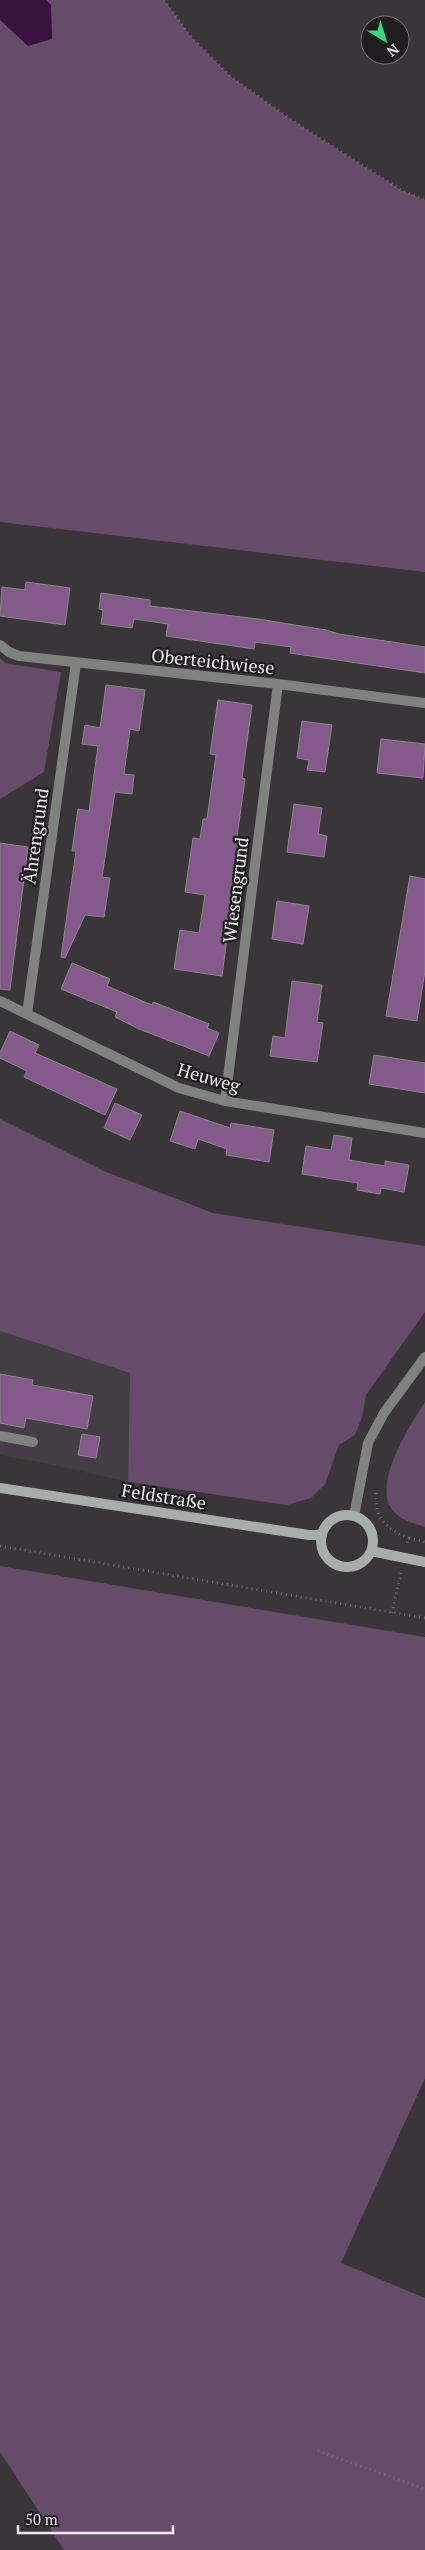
<svg xmlns="http://www.w3.org/2000/svg" width="425" height="2550" viewBox="0 0 425 2550" font-family="'PT Serif',serif">
	<style>
		.built { fill: #453d46 }
		.green { fill: #664b6a }
		.water { fill: #39123f }
		.building { fill: #85598b; stroke: #8b878c }
		.lines { fill: none; stroke-linecap: round; stroke-linejoin: round }
		.path { stroke: #716e71; stroke-width: 3; stroke-dasharray: 1 4; stroke-linecap: butt }
		.lane { stroke: #808280; stroke-width: 10 }
		.street { stroke: #808280; stroke-width: 10 }
		.secondary { stroke: #a9adaa; stroke-width: 10 }
		.labels { text-anchor: middle; dominant-baseline: central; stroke-width: 4.5; stroke-linejoin: round; paint-order: stroke }
		.street-label { font-size: 18px; fill: #eeecef; stroke: #1f1d1f }
	</style>
	<rect width="100%" height="100%" fill="#393539"/>
	<!-- built -->
	<path class="built" d="M0 1331 130 1373 128 1482 49 1464 0 1455Z"/>
	<!-- green -->
	<path class="green" d="M0 0H164L191 37 230 76 293 121 401 190 425 200V572L0 522Z
		M0 658 5 663 61 672 44 772 0 799Z
		M0 1119 104 1171 213 1213 425 1246V1312L366 1395 362 1417 355 1435 339 1445 325 1484 311 1498 287 1505 128 1482 130 1373 0 1331Z
		M425 1402V1527C415 1524 401 1520 394 1512 370 1486 410 1425 425 1402Z
		M0 1566 425 1637V2078L341 2263 425 2298V2550H64L0 2452Z"/>
	<!-- water -->
	<path class="water" d="M0 0H46L51 5 52 39 28 46 0 20Z"/>
	<!-- building -->
	<path class="building" d="M26 582 70 588 65 625 0 616 2 587 25 590Z
		M101 593 150 600V606L258 619 326 630 339 634 425 647V673L290 653 291 647 255 642 254 649 166 636 168 624 134 619 132 628 101 624 103 610 99 609Z
		M106 685 145 690 139 731 130 729 124 774 134 775 132 794 115 792 102 877 110 878 104 917 85 915 65 958 61 957 76 851H72L78 809 89 811 98 746 82 744 85 725 100 728Z
		M218 700 252 705 242 778 245 779 236 844 239 845 222 976 174 969 180 930 199 933 205 895 185 892 193 838 200 839 203 819H207L216 755 210 754Z
		M302 721 332 725 325 772 307 770 309 760 297 758Z
		M381 739 425 744 423 778 377 773Z
		M294 804 322 808 318 834 327 836 324 857 287 852Z
		M0 843 28 847 10 990 0 989Z
		M410 876 425 879V971L417 1021 386 1016Z
		M277 901 309 906 303 944 272 939Z
		M72 963 110 979 107 986 152 1005 153 1002 209 1024 207 1028 219 1033 209 1056 139 1029 115 1017 117 1012 61 989Z
		M292 981 322 985 317 1022 323 1023 317 1062 270 1056 273 1036 285 1038Z
		M10 1031 39 1045 35 1053 117 1089 105 1115 24 1077 27 1071 0 1058V1053Z
		M374 1055 425 1063V1093L369 1084Z
		M115 1103 142 1115 130 1140 104 1128Z
		M180 1111 230 1128 231 1123 274 1130 269 1162 226 1155 227 1149 198 1139 195 1149 170 1141Z
		M334 1135 352 1138 349 1160 385 1166V1161L409 1165 404 1192 381 1188 380 1194 357 1190 358 1183 302 1174 306 1146 331 1150Z
		M0 1374 33 1380 32 1385 93 1396 87 1429 26 1418 24 1428 0 1423Z
		M82 1434 100 1437 96 1458 78 1455Z"/>
	<g class="lines">
		<!-- path -->
		<path class="path" d="M164 0 191 37 230 76 293 121 401 190 425 200
			M376 1493C375 1519 386 1529 409 1538L407 1544
			M409 1538 425 1542
			M0 1546 425 1618
			M392 1613 401 1572
			M318 2451 425 2489"/>
		<!-- lane -->
		<path class="lane" d="M0 1436 33 1442"/>
		<!-- street -->
		<path class="street" d="M0 645 9 652 19 656 278 684 425 703
			M0 1001 179 1088 225 1101 425 1133
			M27 1014 76 663
			M225 1101 278 684
			M354 1516 368 1443 384 1413 425 1357"/>
		<!-- secondary -->
		<path class="secondary" d="M0 1488 309 1535H322
			M321 1541a26 26 0 1 1 52 0a26 26 0 1 1-52 0Z
			M371 1551 425 1562"/>
	</g>
	<g class="labels">
		<!-- street labels -->
		<g class="street-label">
			<text transform="translate(213 661) rotate(6)">Oberteichwiese</text>
			<text transform="translate(35 836) rotate(-82)">Ährengrund</text>
			<text transform="translate(235 890) rotate(-83)">Wiesengrund</text>
			<text transform="translate(209 1077) rotate(16)">Heuweg</text>
			<text transform="translate(164 1496) rotate(9)">Feldstraße</text>
		</g>
	</g>
	<!-- north arrow -->
	<g transform="translate(385 40) rotate(142)"><circle r="24" fill="#1f1d1f" stroke="#727072"/>
	<path d="M0-4L9 19L0 12L-9 19Z" fill="#36d880"/>
	<text y="-8" font-size="14" font-weight="bold" text-anchor="middle" fill="#eeecef">N</text>
	</g>
	<!-- scale -->
	<path d="M18 2525v8h155v-8" fill="none" stroke="#eeecef" stroke-width="2.5"/>
	<text x="25" y="2525" font-size="15" fill="#eeecef" stroke="#1f1d1f" stroke-width="4" paint-order="stroke">50 m</text>
</svg>
